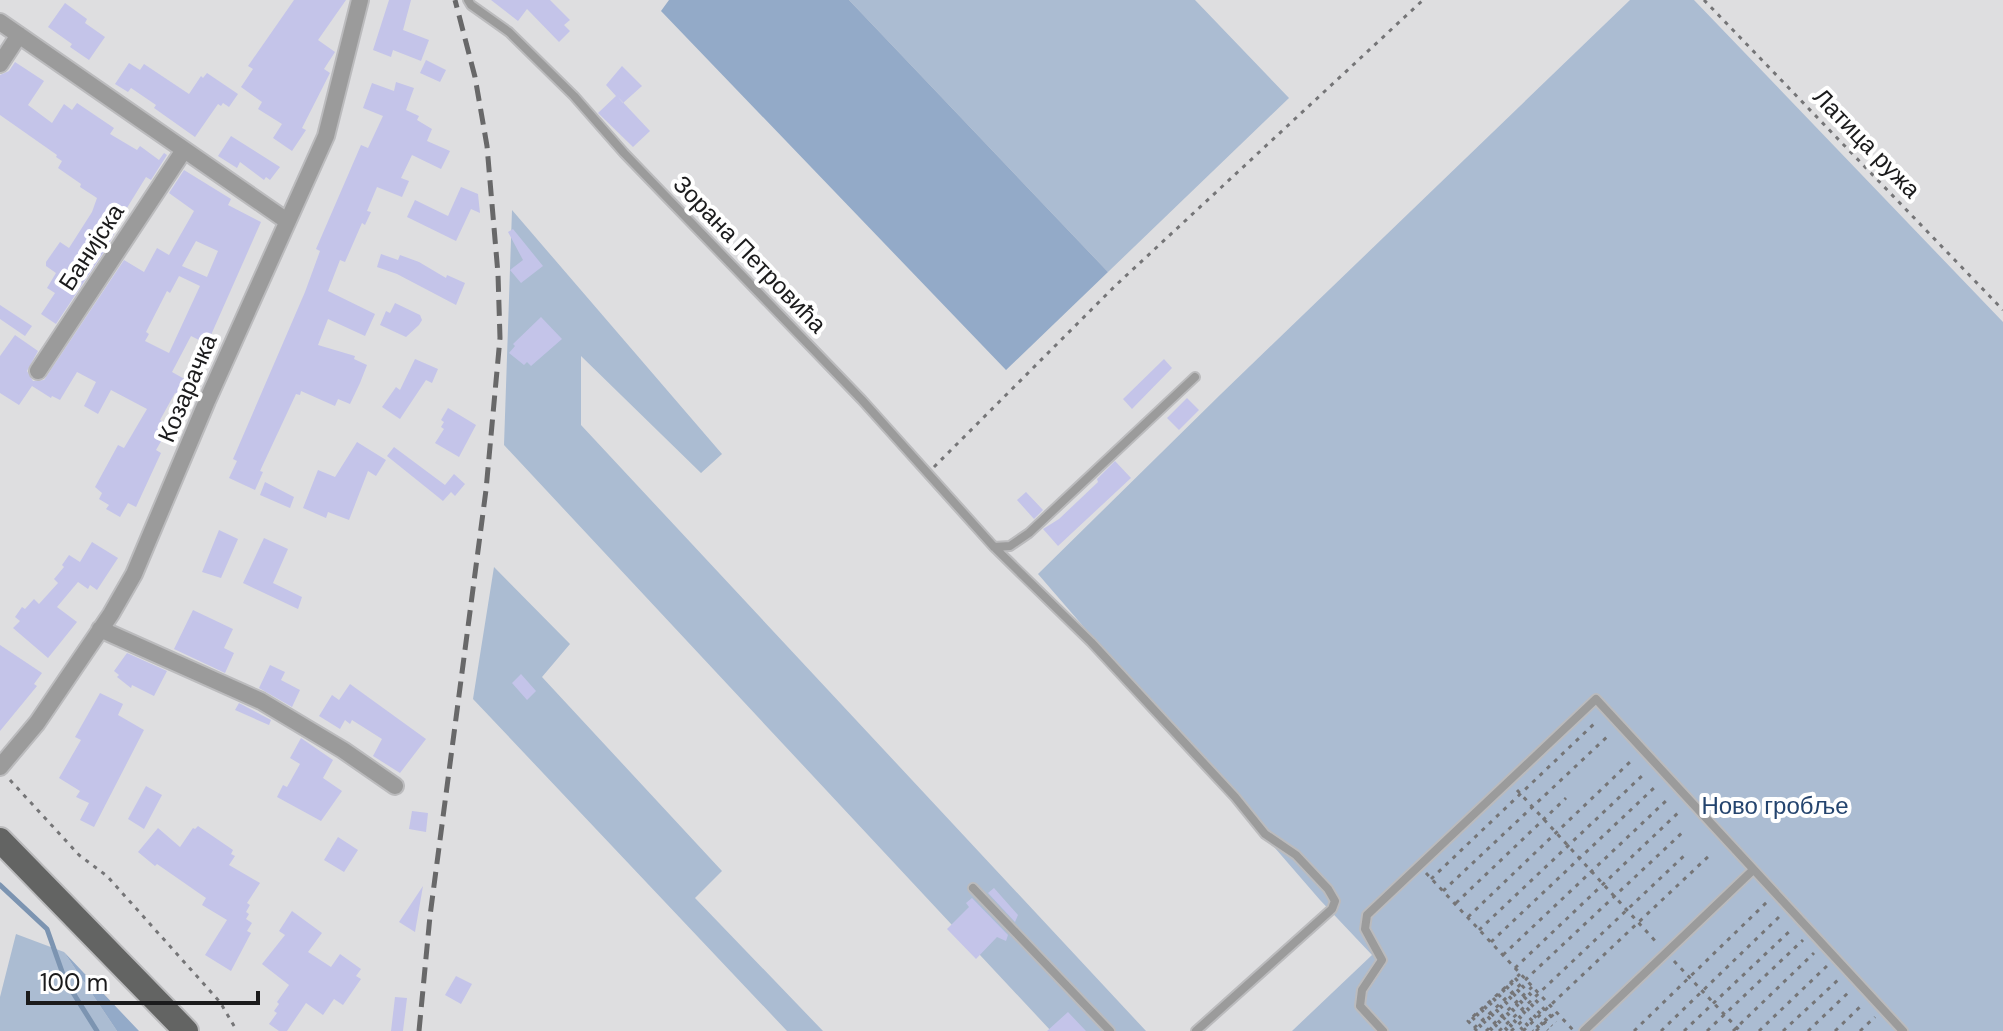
<svg xmlns="http://www.w3.org/2000/svg" width="2003" height="1031" viewBox="0 0 2003 1031" font-family="'DM Sans',sans-serif">
	<style>
		.green { fill: #abbcd2 }
		.forest { fill: #93aac8 }
		.lines { fill: none; stroke-linecap: round; stroke-linejoin: round }
		.stream { stroke: #7c94b1; stroke-width: 5 }
		.building { fill: #c4c4e9; fill-rule: evenodd }
		.lane-casing { stroke: #bbbbbd; stroke-width: 12 }
		.street-casing { stroke: #bbbbbd; stroke-width: 20 }
		.primary-casing { stroke: #bbbbbd; stroke-width: 28 }
		.path { stroke: #757577; stroke-width: 3; stroke-dasharray: 4 6; stroke-linecap: butt }
		.lane { stroke: #9b9b9b; stroke-width: 8 }
		.street { stroke: #9b9b9b; stroke-width: 16 }
		.primary { stroke: #636463; stroke-width: 24 }
		.rail { stroke: #686869; stroke-width: 5; stroke-dasharray: 16 8; stroke-linecap: butt }
		.labels { text-anchor: middle; dominant-baseline: central; stroke-width: 8; stroke-linejoin: round; paint-order: stroke }
		.street-label { font-size: 24px; fill: #1b1b1c; stroke: #fff }
		.park-label { font-size: 24px; fill: #24446e; stroke: #fff }
	</style>
	<rect width="100%" height="100%" fill="#dedee0"/>
	<!-- green -->
	<path class="green" d="M849 0H1195L1289 98 1108 272Z
		M1630 0H1694L2003 322V1031H1292L1372 955 1320 900 1038 574 1221 394Z
		M512 210 722 454 701 473 581 356V425L1146 1031H1051L504 445Z
		M494 567 570 644 542 677 722 871 695 898 823 1031H787L473 699Z
		M16 934 64 952 117 1031H0V997Z"/>
	<!-- forest -->
	<path class="forest" d="M669 0H849L1108 272 1006 370 661 11Z
		M64 952 139 1031H117Z"/>
	<g class="lines">
		<!-- stream -->
		<path class="stream" d="M0 885 47 929 65 980 97 1031"/>
	</g>
	<!-- building -->
	<path class="building" d="M294 0H346L318 40 335 52 324 69 330 73 302 128 306 130 292 151 273 138 282 124 258 109 262 102 241 87 253 69 248 66Z
		M389 0H411L403 30 429 40 421 61 393 50 391 57 373 50Z
		M491 0H550L570 20 564 25 570 31 559 42 527 9 518 21Z
		M65 3 87 19 85 23 105 37 89 60 70 47 72 44 48 27Z
		M426 60 446 70 440 82 420 73Z
		M15 62 44 81 28 105 52 123 64 104 72 110 77 103 114 128 110 134 137 150 140 146 159 160 164 153 167 155 151 180 146 177 117 224 119 225 106 249 56 324 41 314 55 293 47 288 56 273 46 266V262L60 242 69 248 92 212 97 198 80 187 81 184 58 168 62 161 56 157 57 155 0 115V75L9 71Z
		M129 63 140 70 144 64 189 94 201 76 203 78 207 73 238 94 229 107 223 103 221 106 218 104 195 137 154 108 156 105 131 88 128 92 115 84Z
		M622 66 642 86 623 103 618 97 650 131 633 147 598 113 616 96 606 85Z
		M396 82 414 88 406 110 419 116 417 120 432 129 427 141 450 151 441 169 412 155 401 178 409 181 402 197 377 187 367 211 371 212 365 225 362 223 345 262 340 260 328 291 375 314 365 336 328 319 318 345 355 356 354 359 367 365 360 383 350 404 338 399 335 406 301 391 300 395 296 394 260 471 263 472 255 490 229 478 237 461 233 459 305 292 320 251 316 249 361 145 368 148 383 116 363 108 372 83 394 91Z
		M231 136 280 167 270 180 266 177 264 180 240 162 237 168 218 156Z
		M184 170 231 199 228 205 261 222 207 344 191 336 172 372 197 386 189 401 175 393 160 420 170 426 156 450 161 453 136 507 128 503 120 517 106 509 109 505 99 499 102 493 95 487 118 445 124 448 147 409 111 390 98 414 84 406 96 382 77 372 60 400 52 396 51 398 32 386 19 405 0 393V356L15 335 38 351 27 371 33 381 44 380 124 260 144 272 157 248 169 255 194 211 169 193ZM196 241 218 251 207 277 182 266ZM179 276 200 286 169 353 145 341 149 334 146 332 167 291 170 293Z
		M461 187 478 194 480 213 471 209 456 241 407 217 415 200 448 216Z
		M513 229 543 266 521 283 510 270 523 260 508 232Z
		M381 254 398 260 400 255 419 262 446 278 447 275 465 283 456 305 397 274 377 267Z
		M395 303 420 315 422 320 419 325 406 337 380 325 386 311 390 313Z
		M0 305 32 326 25 336 0 319Z
		M541 317 562 339 531 366 527 362 524 365 509 353 515 346 513 344Z
		M415 359 438 369 432 383 426 380 400 419 382 407 396 387 400 390Z
		M1164 359 1172 368 1132 409 1123 399Z
		M1187 398 1199 410 1179 430 1167 418Z
		M448 408 476 425 459 457 435 443 444 429 441 427 444 422 441 420Z
		M357 442 386 460 376 476 368 471 349 520 328 512 326 518 303 508 318 470 335 477Z
		M394 447 445 485 454 474 465 484 455 496 451 492 443 501 387 456Z
		M1115 461 1131 478 1058 546 1043 529 1059 519 1098 482 1097 479Z
		M265 482 294 497 290 508 260 495Z
		M1026 492 1043 510 1034 519 1017 500Z
		M219 530 238 539 221 578 202 572Z
		M264 538 288 549 273 583 302 597 298 609 243 583Z
		M92 542 118 558 97 590 90 585 88 589 78 582 57 607 77 622 48 658 13 628 20 621 15 617 22 607 25 609 34 599 39 604 58 583 54 579 64 567 62 565 69 555 80 562Z
		M193 610 233 629 224 648 234 653 225 673 174 649Z
		M0 645 42 673 34 684 37 686 0 731Z
		M127 653 167 671 154 696 132 685 131 688 117 677 119 675 114 671Z
		M270 665 285 672 281 680 300 690 292 707 259 688Z
		M521 674 536 691 527 700 512 683Z
		M350 684 426 739 400 773 373 756 382 739 352 720 350 724 345 720 340 729 319 716 332 695 339 700Z
		M100 693 123 704 118 715 144 730 94 827 80 820 89 803 76 797 80 791 59 778 81 740 75 737Z
		M239 703 271 720 269 725 235 710Z
		M301 738 333 760 323 778 342 791 321 821 277 797 283 785 287 787 300 764 290 758Z
		M146 786 162 795 144 829 128 819Z
		M412 811 428 813 426 832 409 829Z
		M198 826 233 850 231 854 235 856 229 865 260 883 247 903 250 905 246 912 249 914 246 919 252 923 247 931 251 933 231 971 205 955 227 920 202 905 206 898 157 864 155 866 138 852 158 828 180 847 193 828 195 829Z
		M338 837 358 850 344 872 324 860Z
		M423 886 415 932 399 922Z
		M994 888 1018 915 1015 922 988 893Z
		M972 898 1008 935 1006 941 997 937 976 959 947 929 969 907 966 903Z
		M292 911 322 933 308 952 331 967 340 954 361 969 356 976 361 979 343 1005 334 999 323 1015 306 1003 287 1031H279L269 1024 277 1013 274 1011 279 1004 277 1002 289 985 262 964 285 935 279 931Z
		M456 976 472 984 461 1004 445 995Z
		M395 997 407 998 403 1031H391Z
		M1068 1012 1086 1031H1047Z"/>
	<g class="lines">
		<defs>
			<path id="lane" d="M468 0 471 5 509 32 574 96 624 153 862 400 994 547 1091 642 1235 797 1265 834 1296 855 1328 889 1335 901 1332 909 1196 1031
				M994 547 1010 546 1029 533 1195 377
				M973 888 1110 1031
				M1383 1031 1360 1006 1362 990 1382 960 1365 929 1367 915 1596 699 1903 1031
				M1584 1031 1753 870"/>
			<path id="street" d="M0 22 287 221
				M0 64 19 35
				M38 371 184 150
				M100 629 261 701 343 750 395 786
				M0 767 37 723 111 614 134 574 207 401 326 136 360 0"/>
			<path id="primary" d="M0 840 186 1031"/>
		</defs>
		<!-- lane casing -->
		<use href="#lane" class="lane-casing"/>
		<!-- street casing -->
		<use href="#street" class="street-casing"/>
		<!-- primary casing -->
		<use href="#primary" class="primary-casing"/>
		<!-- path -->
		<path class="path" d="M1704 0 2003 310
			M934 467 1115 286 1423 0
			M10 780 79 855 107 876 220 1002 237 1031
			M1517 790 1658 944
			M1426 873 1574 1031
			M1431 879 1596 722
			M1443 891 1610 734
			M1456 903 1566 798
			M1468 917 1631 761
			M1479 930 1645 773
			M1491 942 1656 786
			M1503 955 1669 798
			M1674 961 1740 1031
			M1515 968 1681 810
			M1515 978 1556 1022
			M1510 982 1552 1026
			M1506 986 1548 1030
			M1502 989 1542 1031
			M1498 994 1533 1031
			M1493 998 1523 1030
			M1489 1002 1516 1031
			M1484 1006 1508 1031
			M1481 1009 1500 1030
			M1476 1013 1493 1031
			M1472 1017 1485 1031
			M1474 1028 1684 831
			M1477 1031 1468 1021 1520 974
			M1486 1031 1532 987
			M1499 1031 1687 853
			M1511 1031 1522 1021
			M1523 1031 1712 853
			M1536 1031 1556 1012
			M1634 1031 1769 900
			M1661 1031 1780 916
			M1684 1031 1793 928
			M1707 1031 1803 940
			M1733 1031 1814 953
			M1759 1031 1828 965
			M1783 1031 1838 980
			M1808 1031 1850 991
			M1835 1031 1863 1004
			M1860 1031 1875 1017"/>
		<!-- lane -->
		<use href="#lane" class="lane"/>
		<!-- street -->
		<use href="#street" class="street"/>
		<!-- primary -->
		<use href="#primary" class="primary"/>
		<!-- rail -->
		<path class="rail" d="M419 1031 430 916 486 490 500 338 498 274 487 146 475 77 455 0"/>
	</g>
	<g class="labels">
		<!-- street labels -->
		<g class="street-label">
			<text transform="translate(1867 143) rotate(46)">Латица ружа</text>
			<text transform="translate(91 247) rotate(-57)">Банијска</text>
			<text transform="translate(750 254) rotate(46)">Зорана Петровића</text>
			<text transform="translate(187 388) rotate(-67)">Козарачка</text>
		</g>
		<!-- park labels -->
		<g class="park-label">
			<text x="1775" y="805">Ново гробље</text>
		</g>
	</g>
	<!-- scale -->
	<path d="M28 991v12h230v-12" fill="none" stroke="#1b1b1c" stroke-width="4"/>
	<text x="40" y="991" font-size="24" fill="#1b1b1c" stroke="#ffffff" stroke-width="6" paint-order="stroke">100 m</text>
</svg>
